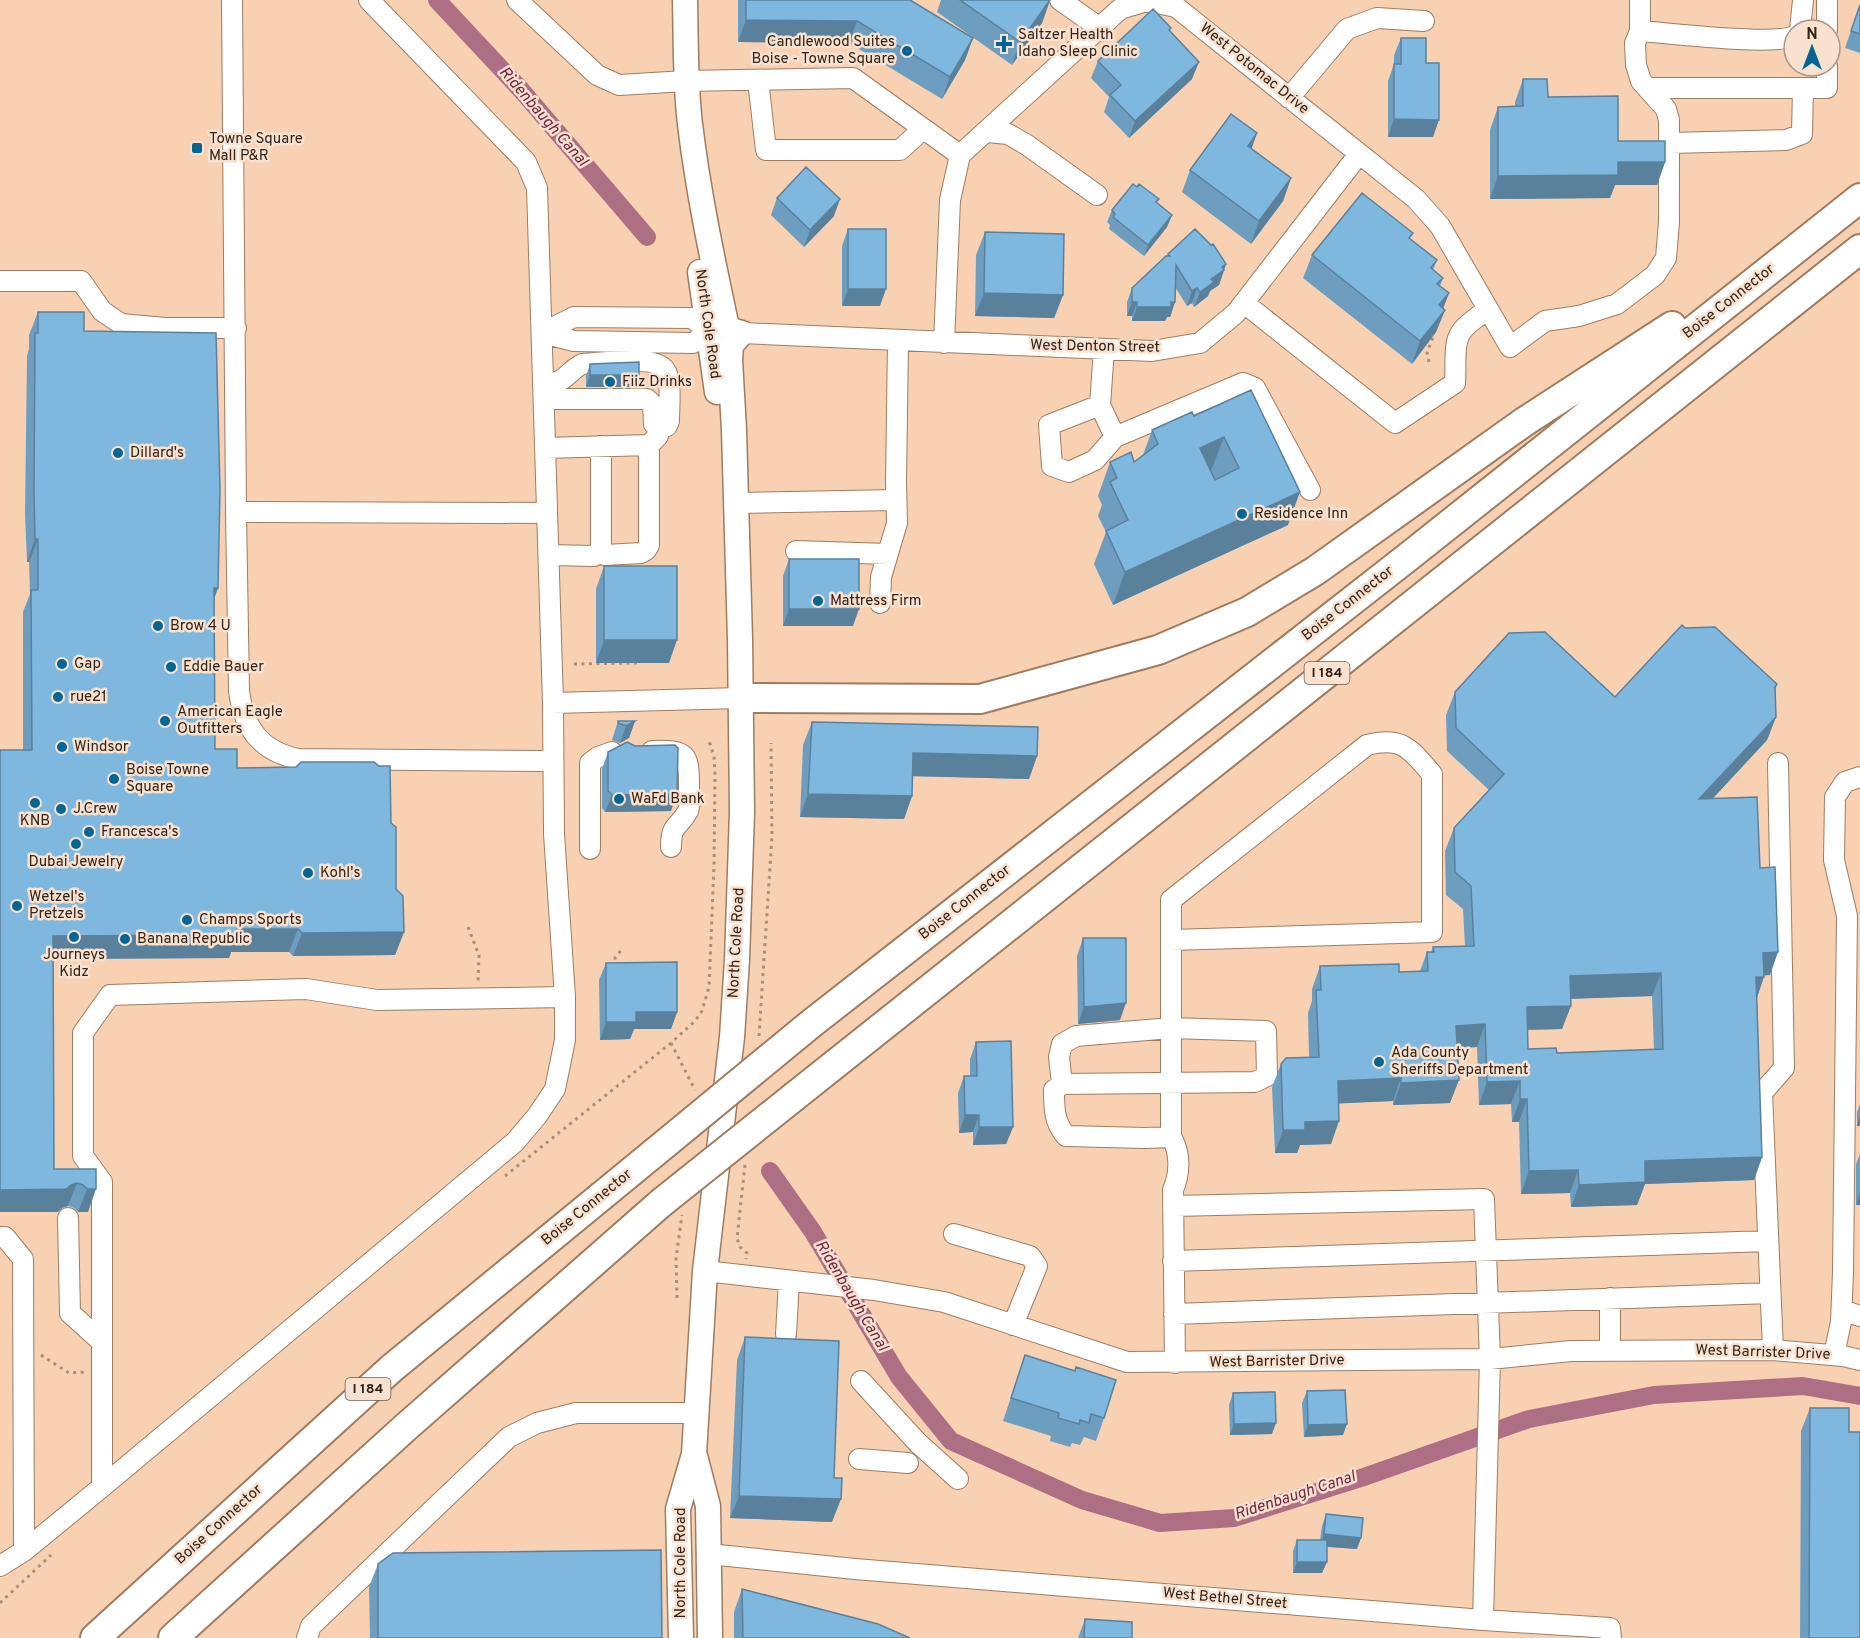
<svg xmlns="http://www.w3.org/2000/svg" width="1860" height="1638" viewBox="0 0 1860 1638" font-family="Overpass,sans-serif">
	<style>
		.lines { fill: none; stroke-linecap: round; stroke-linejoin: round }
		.canal { stroke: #ad6f83; stroke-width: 18 }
		.minor-casing { stroke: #9f7c60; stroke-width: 22 }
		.major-casing { stroke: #9f7c60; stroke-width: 27 }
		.highway-casing { stroke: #9f7c60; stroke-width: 32 }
		.path { stroke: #ac8e77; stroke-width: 3; stroke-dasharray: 3 4.5; stroke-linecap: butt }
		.minor { stroke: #fff; stroke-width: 20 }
		.major { stroke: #fff; stroke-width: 24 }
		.highway { stroke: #fff; stroke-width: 28 }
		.highway-bridge-casing { stroke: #9f7c60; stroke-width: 32; stroke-linecap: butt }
		.highway-bridge { stroke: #fff; stroke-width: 28 }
		.wall { fill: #6d9ec0; fill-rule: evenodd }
		.shaded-wall { fill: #59819c }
		.building { fill: #7fb8df; stroke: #59819c; stroke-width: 1.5; fill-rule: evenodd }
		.poi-dot { fill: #026594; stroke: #f9e1cf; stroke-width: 2 }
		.labels { text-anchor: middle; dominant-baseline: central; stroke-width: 5; stroke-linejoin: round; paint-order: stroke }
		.shield { fill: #f9e1cf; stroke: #6e5c4f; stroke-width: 1.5 }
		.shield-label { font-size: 14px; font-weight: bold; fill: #322318 }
		.poi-label { font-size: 15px; fill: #322318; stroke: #f9e1cf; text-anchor: start }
		.street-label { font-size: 15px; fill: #322318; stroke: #f9e1cf }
		.water-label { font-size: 16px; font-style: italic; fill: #712543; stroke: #f9e1cf }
	</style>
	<rect width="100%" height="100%" fill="#f8d1b3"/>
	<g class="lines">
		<!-- canal -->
		<path class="canal" d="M437 0 522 91 647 237
			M770 1171 813 1232 899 1377 951 1441 1082 1500 1160 1523 1234 1518 1361 1478 1529 1419 1654 1395 1803 1386 1860 1396"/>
		<defs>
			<path id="minor" d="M232 0 236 512 239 691C244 729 261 751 298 759L552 761
				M517 0 597 75 619 85 686 81 853 78 960 155
				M1060 0 1100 28
				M1827 0V30
				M1800 30 1803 0
				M1640 31C1668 33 1774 46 1794 36
				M758 80 766 150H900L923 129
				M1647 88H1827V66
				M1289 98 1347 29 1377 18 1424 21
				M988 132 1008 134 1027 145 1097 195
				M1669 143 1786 140 1802 134 1803 88
				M0 281H81L102 311 121 324 165 328H236
				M1244 303 1395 423 1455 383C1457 340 1449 334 1488 310
				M574 317 692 318 709 331 693 343 574 341 542 333Z
				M742 333 1152 351 1200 343 1236 313 1359 154
				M944 343 950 200 960 155 1120 9 1147 1 1176 7 1416 199 1440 226 1510 347 1545 321 1579 316 1617 304 1655 275 1666 258 1669 222V120L1666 109 1641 81 1636 65 1635 43 1640 31V0
				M1104 349 1100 405 1115 437 1243 383 1255 388 1310 490
				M543 384C570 382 563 374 582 364 599 363 656 355 665 370 672 379 669 409 669 421L667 426C661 429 659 428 654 424L653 405 647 399H544
				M1100 405 1049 425 1052 466 1069 472 1095 460 1115 437
				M545 448 649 445 658 436
				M737 503 896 500
				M236 512 547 513
				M796 551 888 554
				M599 553 605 555 641 553 646 550 649 545V445
				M549 555 594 556 599 553 601 547V446
				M880 603 881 577 897 523 896 482 898 341
				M553 703 741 698
				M652 751C687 750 689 753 689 787 689 794 691 804 688 811 678 829 671 823 671 847
				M590 849V763L598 757 612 752
				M1171 940 1432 932V774C1410 749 1403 736 1367 745L1171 900V1137C1181 1152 1180 1174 1173 1190L1175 1363
				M1062 1084 1059 1057 1062 1044 1076 1036 1171 1028 1266 1031 1267 1076 1255 1082 1062 1084 1054 1090C1054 1108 1054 1122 1066 1136L1145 1138 1171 1137
				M68 1218 70 1313 102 1342
				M954 1234 1030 1256 1037 1266 1013 1325
				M0 1237H5L23 1259 24 1551
				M1173 1261 1768 1241
				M705 1271 874 1290 944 1302 1127 1362 1490 1359 1571 1351 1773 1350 1843 1356 1860 1360
				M1610 1298V1351
				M1842 1310 1860 1316
				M1174 1314 1770 1293
				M786 1334 789 1281
				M1773 1350 1762 1093 1784 1068 1778 763
				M1834 1355 1841 1322 1843 1272 1847 916 1834 860 1835 797 1845 782 1860 777
				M861 1381 918 1443 958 1479
				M859 1459 908 1463
				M102 1487V1182L83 1156V1033L110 995 306 989 377 1000 565 997
				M709 1554 855 1569 1483 1620 1490 1359 1484 1199 1173 1206
				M0 1566 24 1551 102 1487 515 1142 537 1116 555 1089 565 1040V997L554 834 553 703 537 188 526 162 369 0
				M1483 1620 1610 1628 1611 1638
				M307 1638 311 1626 509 1437 537 1423 576 1413H695"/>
			<path id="major" d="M685 0C686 41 685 83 690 124 698 191 712 257 726 323L731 330 742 333
				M700 272 717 392
				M695 1456 708 1506 710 1638
				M681 1638 678 1509 694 1454 705 1271 732 1037 737 960 742 812 740 639 734 430 730 360 731 345 742 333"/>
			<path id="highway" d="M741 698 980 699 1158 650 1247 612 1315 571 1524 422 1672 326
				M812 1023 1408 557 1860 198
				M795 1096 1860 249
				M95 1638 392 1368 654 1153
				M173 1638 406 1427 661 1203"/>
		</defs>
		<!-- minor casing -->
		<use href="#minor" class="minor-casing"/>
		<!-- major casing -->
		<use href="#major" class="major-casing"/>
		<!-- highway casing -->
		<use href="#highway" class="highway-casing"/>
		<!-- path -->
		<path class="path" d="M1429 362 1427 353 1433 337
			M574 664 637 663
			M468 927 479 955 478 982
			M615 967V958L622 949
			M759 1036 772 836 771 743
			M671 1043 695 1090
			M745 1165 737 1238 740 1247 747 1253 746 1259
			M505 1176 671 1043 695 1021 702 1011 709 987 714 866 715 775 714 756 709 741
			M677 1298 676 1258 682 1215
			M41 1355 69 1373 86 1372
			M0 1603 51 1555"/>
		<!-- minor -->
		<use href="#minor" class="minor"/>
		<!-- major -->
		<use href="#major" class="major"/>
		<!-- highway -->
		<use href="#highway" class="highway"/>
		<defs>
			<path id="highway-bridge" d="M654 1153 812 1023
				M661 1203 795 1096"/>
		</defs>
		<!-- highway-bridge casing -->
		<use href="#highway-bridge" class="highway-bridge-casing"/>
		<!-- highway-bridge -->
		<use href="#highway-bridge" class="highway-bridge"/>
	</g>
	<!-- wall -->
	<path class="wall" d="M738 0H910L973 38 965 60 942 99 849 43 738 42Z
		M941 0H1050L1042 23 1012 65 937 12Z
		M1860 4V53L1845 48Z
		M1171 28 1170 31 1192 79 1129 138 1104 112 1109 97 1091 78 1098 61Z
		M1401 38 1426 63 1433 137H1388V81L1394 64V55Z
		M1523 79 1548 97 1618 141 1665 162 1657 185H1615L1610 198 1490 199V130L1498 107H1515V102Z
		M1257 133 1251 149 1291 178 1283 201 1251 244 1182 192 1190 170Z
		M777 198 834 216 804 247 771 215Z
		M1112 210 1172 215 1167 227 1144 256 1109 229 1110 225 1107 222Z
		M848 229 880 306H842V246Z
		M985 232 1063 295 1054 318 975 316 976 255Z
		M1410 239 1437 260 1433 270 1443 278 1440 286 1449 293 1443 308 1445 310 1436 332 1412 364 1303 278 1312 255Z
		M1168 254 1226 264 1219 285 1210 291 1208 296 1194 307 1192 303 1187 306 1175 287V302L1170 317H1167L1165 321H1132V316H1127V302L1132 288 1167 256Z
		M38 312 84 331 214 600 215 749 237 768 391 823 396 889 404 932 395 955 293 956 289 952H231L229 958 53 959 54 1169H96L88 1212H78L74 1208 68 1206 62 1208 58 1212H0V750H23V612L30 594 29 562H27L25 514 27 356 29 349V335Z
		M590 364 635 387H586V376Z
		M1251 390 1288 525 1113 605 1094 564 1106 532 1098 516 1102 505 1098 496 1110 462H1134L1143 455 1152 430 1194 416Z
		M789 559 853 626H783V576Z
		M604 566 669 663H596V589Z
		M1685 628 1777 684 1775 691 1776 717 1767 740 1712 799 1760 868 1770 975H1764L1757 998 1762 1157 1754 1180 1645 1184 1637 1205 1571 1207 1570 1193 1521 1194 1519 1122H1512L1511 1104 1479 1105 1477 1047 1457 1048 1450 1103 1393 1105V1101L1339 1103 1331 1144 1300 1145 1297 1153H1275L1272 1087 1281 1064 1309 1057 1308 1013 1312 1001V989L1320 966 1399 972 1420 971 1427 952H1431L1433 947 1465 946 1463 909 1446 895 1445 851 1454 828 1489 790 1447 751 1446 715 1455 692 1615 697ZM1652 996 1654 1050 1557 1053 1528 1049 1527 1030 1562 1029 1570 999Z
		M618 721H635L629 738 620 743 612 740Z
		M812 722 1037 756 1029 779 913 776 912 796 904 819 800 817 803 745Z
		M608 752 671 811 605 812 602 808V769Z
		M1083 938 1120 1020 1078 1024 1077 956Z
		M606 963 677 1012 671 1029H634L630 1039 600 1040 599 980Z
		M976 1042 1013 1127 1006 1144 973 1145V1132L959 1133 958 1093 964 1076H970V1059Z
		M1860 1104V1126H1857V1112Z
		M1860 1154V1205H1856V1164Z
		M745 1337 832 1522 730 1518 737 1360Z
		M1025 1355 1104 1418 1096 1441 1084 1437 1080 1445 1072 1443 1070 1447 1050 1441 1051 1436 1003 1421Z
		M1307 1391 1343 1435 1304 1437 1302 1403Z
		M1233 1393 1272 1434 1230 1435 1229 1405Z
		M1810 1408 1849 1432 1860 1638H1800L1801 1431Z
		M1326 1514 1357 1549 1327 1547 1322 1573H1293V1551L1297 1540H1320L1322 1526Z
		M378 1564 662 1638H370L369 1587Z
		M742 1589 910 1638H734V1612Z
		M1085 1619 1132 1638H1078Z"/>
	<!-- shaded-wall -->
	<path class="shaded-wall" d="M1050 0 1042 23 1012 65 1020 42Z
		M746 20 857 21 849 43 738 42Z
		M973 38 965 60 942 99 950 77Z
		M1199 62 1192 79 1129 138 1135 121Z
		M1394 119 1439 120 1433 137H1388Z
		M1257 133 1249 156 1248 146Z
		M1618 162H1665L1657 185H1615L1610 198 1490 199 1498 176Z
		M1291 178 1283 201 1251 244 1259 221Z
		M840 199 834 216 804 247 810 230Z
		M1172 215 1167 227 1144 256 1148 245Z
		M1226 264 1219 285 1210 291 1208 296 1194 307 1200 292 1222 267Z
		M1197 288 1192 303 1187 306 1192 291Z
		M848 289H886L880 306H842Z
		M984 293 1063 295 1054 318 975 316Z
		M1449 293 1441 314 1445 310 1436 332 1412 364 1420 341 1439 305Z
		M1132 302H1137L1132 316H1127Z
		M1171 302H1175L1170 317H1167L1165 321H1132L1137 307Z
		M590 375H639L635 387H586Z
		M1224 437 1211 471 1188 482 1200 448Z
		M1300 492 1288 525 1113 605 1125 572Z
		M35 539H38L29 562H27Z
		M214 588H218L210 611Z
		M789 609H859L853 626H783Z
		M604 640H677L669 663H596Z
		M1776 717 1767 740 1691 822 1699 799Z
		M635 721 629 738 620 743 626 726Z
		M913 753 1037 756 1029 779 905 776Z
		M677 794 671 811 605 812 612 795Z
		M808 794 912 796 904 819 800 817Z
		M237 929H298L289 952H231L229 958 45 959 53 936Z
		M404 932 395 955 293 956 302 933Z
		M1778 952 1770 975 1755 976 1763 953Z
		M1661 973 1652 996 1561 999 1570 976Z
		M1756 977H1764L1756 1000Z
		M1126 1003 1120 1020 1078 1024 1084 1007Z
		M1571 1006 1562 1029 1518 1030 1527 1007Z
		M636 1012H677L671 1029H634L630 1039 600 1040 606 1022Z
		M1485 1024 1477 1047 1448 1049 1456 1026Z
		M1401 1078 1393 1101 1329 1104 1338 1081Z
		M1459 1080 1450 1103 1393 1105 1401 1083Z
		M1520 1081 1511 1104 1479 1105 1487 1082Z
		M1520 1099H1527L1519 1122H1512Z
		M965 1115H979L973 1132 959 1133Z
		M1860 1116V1126H1857Z
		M1339 1121 1331 1144 1300 1145 1297 1153H1275L1283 1130 1305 1122Z
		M979 1127H1013L1006 1144 973 1145Z
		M1762 1157 1754 1180 1645 1184 1637 1205 1571 1207 1579 1185 1645 1161Z
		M1578 1170 1570 1193 1521 1194 1529 1171Z
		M77 1183 68 1206 62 1208 58 1212H0V1190L71 1185Z
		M87 1189H96L88 1212H78Z
		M1860 1193V1205H1856Z
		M1276 1423 1272 1434 1230 1435 1234 1424Z
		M1347 1424 1343 1435 1304 1437 1308 1425Z
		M739 1496 841 1499 832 1522 730 1518Z
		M1324 1534 1361 1538 1357 1549 1320 1546Z
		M1297 1562H1327L1322 1573H1293Z"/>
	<!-- building -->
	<path class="building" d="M746 0H910L973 38 950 77 857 21 746 20Z
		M960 0H1050L1020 42Z
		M1860 5V34L1851 31Z
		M1153 9 1171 28 1169 30 1199 62 1135 121 1110 95 1121 85 1098 61Z
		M1401 38H1426V63H1439V120L1394 119V64H1401Z
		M1523 79H1547L1548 97 1618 96V141H1665V162H1618V175L1498 176V107L1523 106Z
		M1231 114 1257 133 1248 146 1291 178 1259 221 1190 170Z
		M806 167 840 199 810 230 777 198Z
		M1133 184 1137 187 1139 184 1159 199 1156 202 1172 215 1148 245 1113 217 1115 214 1112 210Z
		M1362 193 1413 233 1409 238 1437 260 1431 268 1443 278 1437 284 1449 293 1439 305 1445 310 1420 341 1312 255Z
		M848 229H886V289H848Z
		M1195 229 1211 245 1213 244 1226 264 1222 267 1224 270 1211 279 1214 282 1200 292 1197 288 1192 291 1176 265 1175 302H1171V307H1137V302H1132V288L1166 256H1170L1168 254Z
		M985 232 1064 234 1063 295 984 293Z
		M38 312H84V331L216 333 220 489 218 588H214L215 749H237V768L296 767 301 762H374L379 766H390L391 823 396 827V889L403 896 404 932 302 933 298 929H237V935L53 936 54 1169H96V1189H87L83 1185 77 1183 71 1185 66 1189 0 1190V750H32L31 590H38V539H35L34 491 35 333H38Z
		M639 362V375H590V364Z
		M1251 390 1300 492 1125 572 1106 531 1128 520 1110 482 1117 478 1110 462 1131 452 1134 462 1158 444 1152 430 1192 412 1194 416ZM1224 437 1239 468 1215 480 1200 448Z
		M789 559H859V609H789Z
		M604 566H677V640H604Z
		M1682 625 1685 628 1715 627 1777 684 1775 687 1776 717 1699 799 1757 797 1760 868 1775 867 1778 952 1763 953 1764 977H1756L1762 1157 1645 1161V1182L1579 1185 1578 1170 1529 1171 1527 1099H1520V1081L1487 1082 1485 1024 1456 1026 1459 1080 1401 1083V1078L1338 1081 1339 1121 1305 1122V1130H1283L1281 1064 1286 1058 1319 1057 1316 990H1321L1320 966 1399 964V972L1428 971 1427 952H1434L1433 947 1474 946 1471 886 1455 872 1454 828 1504 774 1456 728 1455 692 1509 633 1545 632 1615 697ZM1661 973 1663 1049 1557 1053 1556 1048 1528 1049 1527 1007 1571 1006 1570 976Z
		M618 721H635L626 726 618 723Z
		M812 722 1038 727 1037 756 913 753 912 796 808 794Z
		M627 742 635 746 675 745 678 748 677 794 612 795 608 791V752Z
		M1083 938H1126V1003L1084 1007Z
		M677 962V1012H636V1022H606V963Z
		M1011 1041 1013 1127H979V1115H965L964 1076H977L976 1042Z
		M745 1337 839 1341 834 1478H842L841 1499 739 1496Z
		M1025 1355 1075 1371 1076 1367 1116 1380 1104 1418 1091 1414 1089 1423 1080 1420 1079 1424 1058 1418 1059 1413 1011 1398Z
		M1345 1390 1347 1424 1308 1425 1307 1391Z
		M1275 1392 1276 1423 1234 1424 1233 1393Z
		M1810 1408H1849V1432H1860V1638H1809Z
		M1326 1514 1363 1518 1361 1538 1324 1534Z
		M1297 1540H1327V1562H1297Z
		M661 1550 662 1638H378V1564L393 1553Z
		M742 1589 878 1624 910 1638H743Z
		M1085 1619 1132 1622V1638H1084Z"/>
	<!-- markers -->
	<g class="poi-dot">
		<path d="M1001 35h6v6h6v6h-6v6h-6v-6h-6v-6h6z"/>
		<circle cx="907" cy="51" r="6"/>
		<rect x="191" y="142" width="12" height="12" rx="3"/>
		<circle cx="610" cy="382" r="6"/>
		<circle cx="118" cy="453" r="6"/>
		<circle cx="1242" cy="514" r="6"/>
		<circle cx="818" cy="601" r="6"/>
		<circle cx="158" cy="626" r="6"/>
		<circle cx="62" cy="664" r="6"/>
		<circle cx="171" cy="667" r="6"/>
		<circle cx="58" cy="697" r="6"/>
		<circle cx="165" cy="721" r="6"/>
		<circle cx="62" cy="747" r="6"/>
		<circle cx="114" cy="779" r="6"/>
		<circle cx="619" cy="799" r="6"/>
		<circle cx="35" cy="803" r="6"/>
		<circle cx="61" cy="809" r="6"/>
		<circle cx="89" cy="832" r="6"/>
		<circle cx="76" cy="844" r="6"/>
		<circle cx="308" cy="873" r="6"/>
		<circle cx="17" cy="906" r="6"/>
		<circle cx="187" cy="920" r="6"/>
		<circle cx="74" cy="937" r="6"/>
		<circle cx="125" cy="939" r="6"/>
		<circle cx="1379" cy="1062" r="6"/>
	</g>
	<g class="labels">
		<!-- shield labels -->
		<g class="shield">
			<rect x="1304.5" y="662" width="45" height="22" rx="4.5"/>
			<rect x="345.5" y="1378" width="45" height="22" rx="4.5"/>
		</g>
		<g class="shield-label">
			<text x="1327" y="673">I 184</text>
			<text x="368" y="1389">I 184</text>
		</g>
		<!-- poi labels -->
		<g class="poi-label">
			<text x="1018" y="35">Saltzer Health<tspan x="1018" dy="17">Idaho Sleep Clinic</tspan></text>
			<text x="895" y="42" text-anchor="end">Candlewood Suites<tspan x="895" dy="17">Boise - Towne Square</tspan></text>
			<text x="209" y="139">Towne Square<tspan x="209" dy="17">Mall P&amp;R</tspan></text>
			<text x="622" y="382">Fiiz Drinks</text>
			<text x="130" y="453">Dillard's</text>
			<text x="1254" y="514">Residence Inn</text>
			<text x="830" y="601">Mattress Firm</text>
			<text x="170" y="626">Brow 4 U</text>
			<text x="74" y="664">Gap</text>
			<text x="183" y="667">Eddie Bauer</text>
			<text x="70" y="697">rue21</text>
			<text x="177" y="712">American Eagle<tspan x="177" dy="17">Outfitters</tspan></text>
			<text x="74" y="747">Windsor</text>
			<text x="126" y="770">Boise Towne<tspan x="126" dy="17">Square</tspan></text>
			<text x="631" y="799">WaFd Bank</text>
			<text x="73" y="809">J.Crew</text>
			<text x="35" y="821" text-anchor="middle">KNB</text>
			<text x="101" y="832">Francesca's</text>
			<text x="76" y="862" text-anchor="middle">Dubai Jewelry</text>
			<text x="320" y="873">Kohl's</text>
			<text x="29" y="897">Wetzel's<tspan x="29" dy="17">Pretzels</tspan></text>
			<text x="199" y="920">Champs Sports</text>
			<text x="137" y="939">Banana Republic</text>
			<text x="74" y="955" text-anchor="middle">Journeys<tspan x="74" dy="17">Kidz</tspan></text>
			<text x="1391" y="1053">Ada County<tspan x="1391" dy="17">Sheriffs Department</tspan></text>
		</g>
		<!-- street labels -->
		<g class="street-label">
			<text transform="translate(1254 69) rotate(39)">West Potomac Drive</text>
			<text transform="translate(1729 302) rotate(-38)">Boise Connector</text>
			<text transform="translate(707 324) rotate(82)">North Cole Road</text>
			<text transform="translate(1095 347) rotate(1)">West Denton Street</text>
			<text transform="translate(1348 604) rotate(-38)">Boise Connector</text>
			<text transform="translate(965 903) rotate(-38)">Boise Connector</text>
			<text transform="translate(737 943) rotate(-87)">North Cole Road</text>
			<text transform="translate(587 1208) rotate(-39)">Boise Connector</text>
			<text transform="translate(1763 1353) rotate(2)">West Barrister Drive</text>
			<text transform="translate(1277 1362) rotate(-1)">West Barrister Drive</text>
			<text transform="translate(219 1525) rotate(-42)">Boise Connector</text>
			<text transform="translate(681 1563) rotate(-90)">North Cole Road</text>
			<text transform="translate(1225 1599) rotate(5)">West Bethel Street</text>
		</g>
		<!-- water labels -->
		<g class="water-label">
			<text transform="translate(543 117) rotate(49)">Ridenbaugh Canal</text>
			<text transform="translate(851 1296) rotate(59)">Ridenbaugh Canal</text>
			<text transform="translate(1295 1496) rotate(-18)">Ridenbaugh Canal</text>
		</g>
	</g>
	<!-- north arrow -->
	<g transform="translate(1812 48)"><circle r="28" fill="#f9e1cf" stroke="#a99586" stroke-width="1.5"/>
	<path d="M0-4.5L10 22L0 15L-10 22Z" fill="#026594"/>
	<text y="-9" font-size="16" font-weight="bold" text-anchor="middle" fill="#322318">N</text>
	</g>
</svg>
